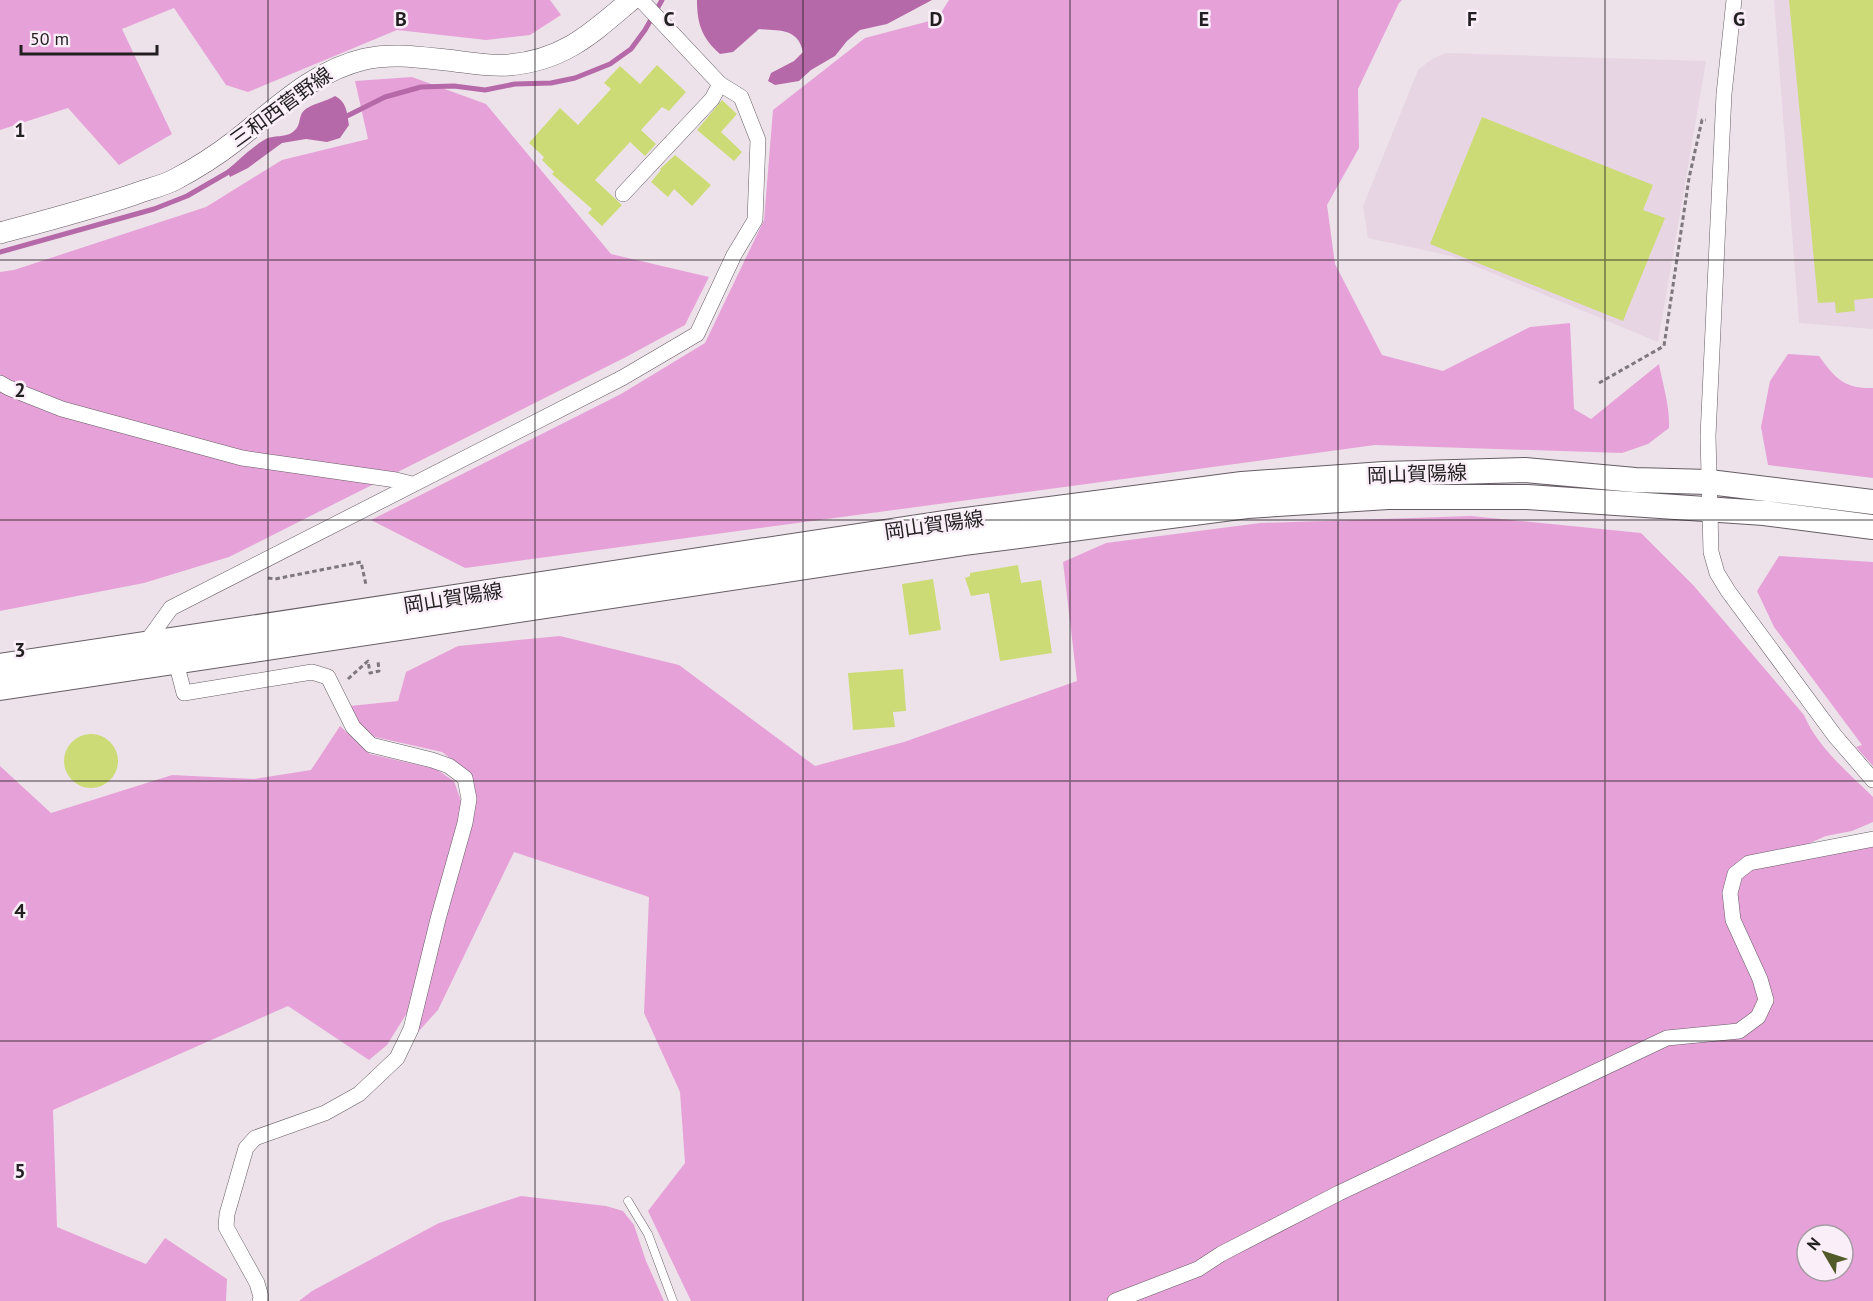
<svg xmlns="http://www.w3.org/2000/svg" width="1873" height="1301" viewBox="0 0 1873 1301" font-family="'PT Sans','Noto Sans JP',sans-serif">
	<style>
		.built { fill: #e7d5e3 }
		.green { fill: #e6a2d8; fill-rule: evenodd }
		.water { fill: #b669a8 }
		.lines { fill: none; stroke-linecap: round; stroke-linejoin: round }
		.stream { stroke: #b669a8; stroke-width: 5 }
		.building { fill: #ccdb76 }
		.service-casing { stroke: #665d64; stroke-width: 9 }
		.minor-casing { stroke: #665d64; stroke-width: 16 }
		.secondary-casing { stroke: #665d64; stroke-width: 22 }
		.primary-casing { stroke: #665d64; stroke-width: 26 }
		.path { stroke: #7e777c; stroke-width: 3; stroke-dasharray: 4.5 3; stroke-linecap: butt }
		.service { stroke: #fff; stroke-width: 8 }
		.minor { stroke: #fff; stroke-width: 15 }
		.secondary { stroke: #fff; stroke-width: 21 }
		.primary { stroke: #fff; stroke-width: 24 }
		.grid { fill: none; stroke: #221f21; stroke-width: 1.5; stroke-opacity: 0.55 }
		.labels { text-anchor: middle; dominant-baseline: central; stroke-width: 5; stroke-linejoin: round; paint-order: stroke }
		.street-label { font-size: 20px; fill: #221f21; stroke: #faeff8 }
		.grid-label { font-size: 20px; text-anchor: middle; font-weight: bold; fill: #221f21; stroke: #faeff8; stroke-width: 5; stroke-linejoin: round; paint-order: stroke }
	</style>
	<rect width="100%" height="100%" fill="#ede2ea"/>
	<!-- built -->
	<path class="built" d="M1774 0H1873V329L1799 323Z
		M1446 53 1706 61 1658 342 1451 256 1368 238 1363 206 1418 70 1432 59Z"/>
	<!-- green -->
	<path class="green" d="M0 0H550L561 15 530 35 486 40 397 30 248 92 226 85 174 8 122 29 172 134 119 165 68 108 0 130Z
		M949 0H1402L1399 3 1358 89 1359 148 1327 205 1335 264 1382 355 1443 371 1530 327 1570 323 1574 409 1591 419 1659 364C1663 386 1670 406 1669 428L1648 444 1622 453 1375 445 465 568 371 520 621 394 705 343 764 220 773 110 865 38 937 19Z
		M412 77 486 104 611 254 709 277 685 325 626 357 229 557 144 583 0 611V272L14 270 206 207 282 160 368 139 355 81Z
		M1788 354 1819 356C1835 378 1844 389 1873 388V478L1768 465 1761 427 1770 381Z
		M1471 516 1641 533 1694 586 1804 715C1818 748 1848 772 1873 797V822L1852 831 1826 836 1794 850 1796 861H1798L1873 844V1301H691L648 1211 685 1163 680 1092 644 1013 649 897 514 852 438 1010 417 1033 475 804 471 774 442 752 375 737 360 725 350 706 398 701 406 672 458 646 560 636 679 665 815 766 904 742 1077 681 1063 562 1106 543 1260 523ZM1807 1235H1843V1271H1807Z
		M1779 556 1873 562V766L1856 747 1862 745 1774 627 1757 591Z
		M340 726 370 754 436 769 454 781 462 804 407 1013 387 1045 369 1060 288 1006 53 1110 57 1227 146 1264 165 1238 227 1279 226 1301H0V766L51 813 172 775 254 779 311 770Z
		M521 1196 606 1206 623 1211 634 1225 646 1261 664 1301H299L312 1291 439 1223Z"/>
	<!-- water -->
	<path class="water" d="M697 0H932L887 24 860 30 847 41 835 56 811 70 799 81 775 85 768 81 771 73 794 61 803 52C798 28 780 31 759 29L733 52 720 54C702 38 697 24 697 0Z
		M335 96C347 102 347 113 349 125L340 138 327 142 306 139 282 143 248 168 230 177 227 170C239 160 251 148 264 140 273 134 287 139 295 130 300 126 299 118 302 113 308 104 326 102 335 96Z"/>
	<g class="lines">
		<!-- stream -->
		<path class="stream" d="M343 118 385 97 421 87 454 86 485 90 515 84 551 83 575 78 610 64 631 49 645 30 662 0
			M0 252 154 209 187 196 232 170"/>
	</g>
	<!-- building -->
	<path class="building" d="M1789 0H1873V298L1854 300 1855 311 1836 313 1835 302 1818 303Z
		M657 65 686 92 669 111 662 107 641 130 656 144 645 156 630 142 595 180 622 205 602 226 588 213 592 209 552 174 554 172 542 160 544 157 529 143 560 108 578 125 611 89 604 83 620 66 640 84Z
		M722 100 737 114 721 132 742 152 734 161 697 130Z
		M1482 117 1653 185 1643 210 1665 218 1623 321 1430 244Z
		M675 155 711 185 692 206 674 189 668 197 651 182 661 170 660 169Z
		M1018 565 1021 583 1041 580 1052 653 1000 661 989 593 971 596 965 578 970 576V573Z
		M933 579 941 630 909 635 902 584Z
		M903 669 906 711 893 712 895 727 853 730 848 673Z
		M64 761a27 27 0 1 1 54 0a27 27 0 1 1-54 0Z"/>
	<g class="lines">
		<defs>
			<path id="service" d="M628 1201 648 1234 673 1301"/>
			<path id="minor" d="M1734 0 1724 94 1708 436 1711 552 1717 573 1728 591 1835 736 1873 780
				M623 194 712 99 720 84
				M0 383 9 388 62 409 242 458 396 480 412 484
				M145 644 171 608 622 378 697 334 734 255 755 220 758 140 741 97 720 84 641 0
				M176 662 184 693 312 672 328 677 353 727 371 745 432 760 449 766 465 778 469 799 465 823 438 919 411 1029 397 1058 359 1094 325 1113 255 1138 246 1148 227 1214 226 1227 257 1283 261 1297 260 1301
				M1115 1301 1198 1269 1221 1254 1339 1193 1667 1038 1739 1031 1758 1017 1766 1000 1760 979 1733 920 1730 893 1735 874 1749 863 1873 839"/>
			<path id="secondary" d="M0 233C45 221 91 209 135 194 148 189 162 186 174 180 195 169 217 155 235 141 276 109 313 71 365 59 392 53 418 57 446 60 466 62 489 67 509 65 564 60 591 34 631 0"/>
			<path id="primary" d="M0 666 957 521 1242 484 1384 474 1525 470 1635 480 1709 482 1873 502
				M0 688 965 543 1247 506 1388 497H1527L1764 513 1873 527"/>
		</defs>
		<!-- service casing -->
		<use href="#service" class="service-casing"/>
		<!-- minor casing -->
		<use href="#minor" class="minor-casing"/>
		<!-- secondary casing -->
		<use href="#secondary" class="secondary-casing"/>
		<!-- primary casing -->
		<use href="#primary" class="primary-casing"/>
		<!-- path -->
		<path class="path" d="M1599 383 1664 346 1689 178 1702 120H1706
			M268 578 275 579 361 562 366 585
			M348 679 368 661 370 673 379 671 378 661"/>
		<!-- service -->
		<use href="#service" class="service"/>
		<!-- minor -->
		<use href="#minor" class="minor"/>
		<!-- secondary -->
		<use href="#secondary" class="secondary"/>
		<!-- primary -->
		<use href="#primary" class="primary"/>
	</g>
	<!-- grid -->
	<path class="grid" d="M268 0V1301M535 0V1301M803 0V1301M1070 0V1301M1338 0V1301M1605 0V1301M0 260H1873M0 520H1873M0 781H1873M0 1041H1873"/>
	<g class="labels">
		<!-- street labels -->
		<g class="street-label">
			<text transform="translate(281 107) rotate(-36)">三和西菅野線</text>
			<text transform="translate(1417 474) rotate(-2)">岡山賀陽線</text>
			<text transform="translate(934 525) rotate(-8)">岡山賀陽線</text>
			<text transform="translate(453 598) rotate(-9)">岡山賀陽線</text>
		</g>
	</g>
	<g class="grid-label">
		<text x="401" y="26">B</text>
		<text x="669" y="26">C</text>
		<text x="936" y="26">D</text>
		<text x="1204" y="26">E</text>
		<text x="1472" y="26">F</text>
		<text x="1739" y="26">G</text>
		<text x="20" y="137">1</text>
		<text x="20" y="397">2</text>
		<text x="20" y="657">3</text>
		<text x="20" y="918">4</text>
		<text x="20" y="1178">5</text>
	</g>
	<!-- north arrow -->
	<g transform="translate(1825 1253) rotate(309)"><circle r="28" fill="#faeff8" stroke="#a49ca2" stroke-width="1.5"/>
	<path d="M0-4.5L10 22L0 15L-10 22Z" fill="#535a29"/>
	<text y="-9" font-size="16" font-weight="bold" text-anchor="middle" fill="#221f21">N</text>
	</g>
	<!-- scale -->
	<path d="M21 45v9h136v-9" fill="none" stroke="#221f21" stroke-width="3"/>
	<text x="30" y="45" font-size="18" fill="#221f21" stroke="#faeff8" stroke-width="4.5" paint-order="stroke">50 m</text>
</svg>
